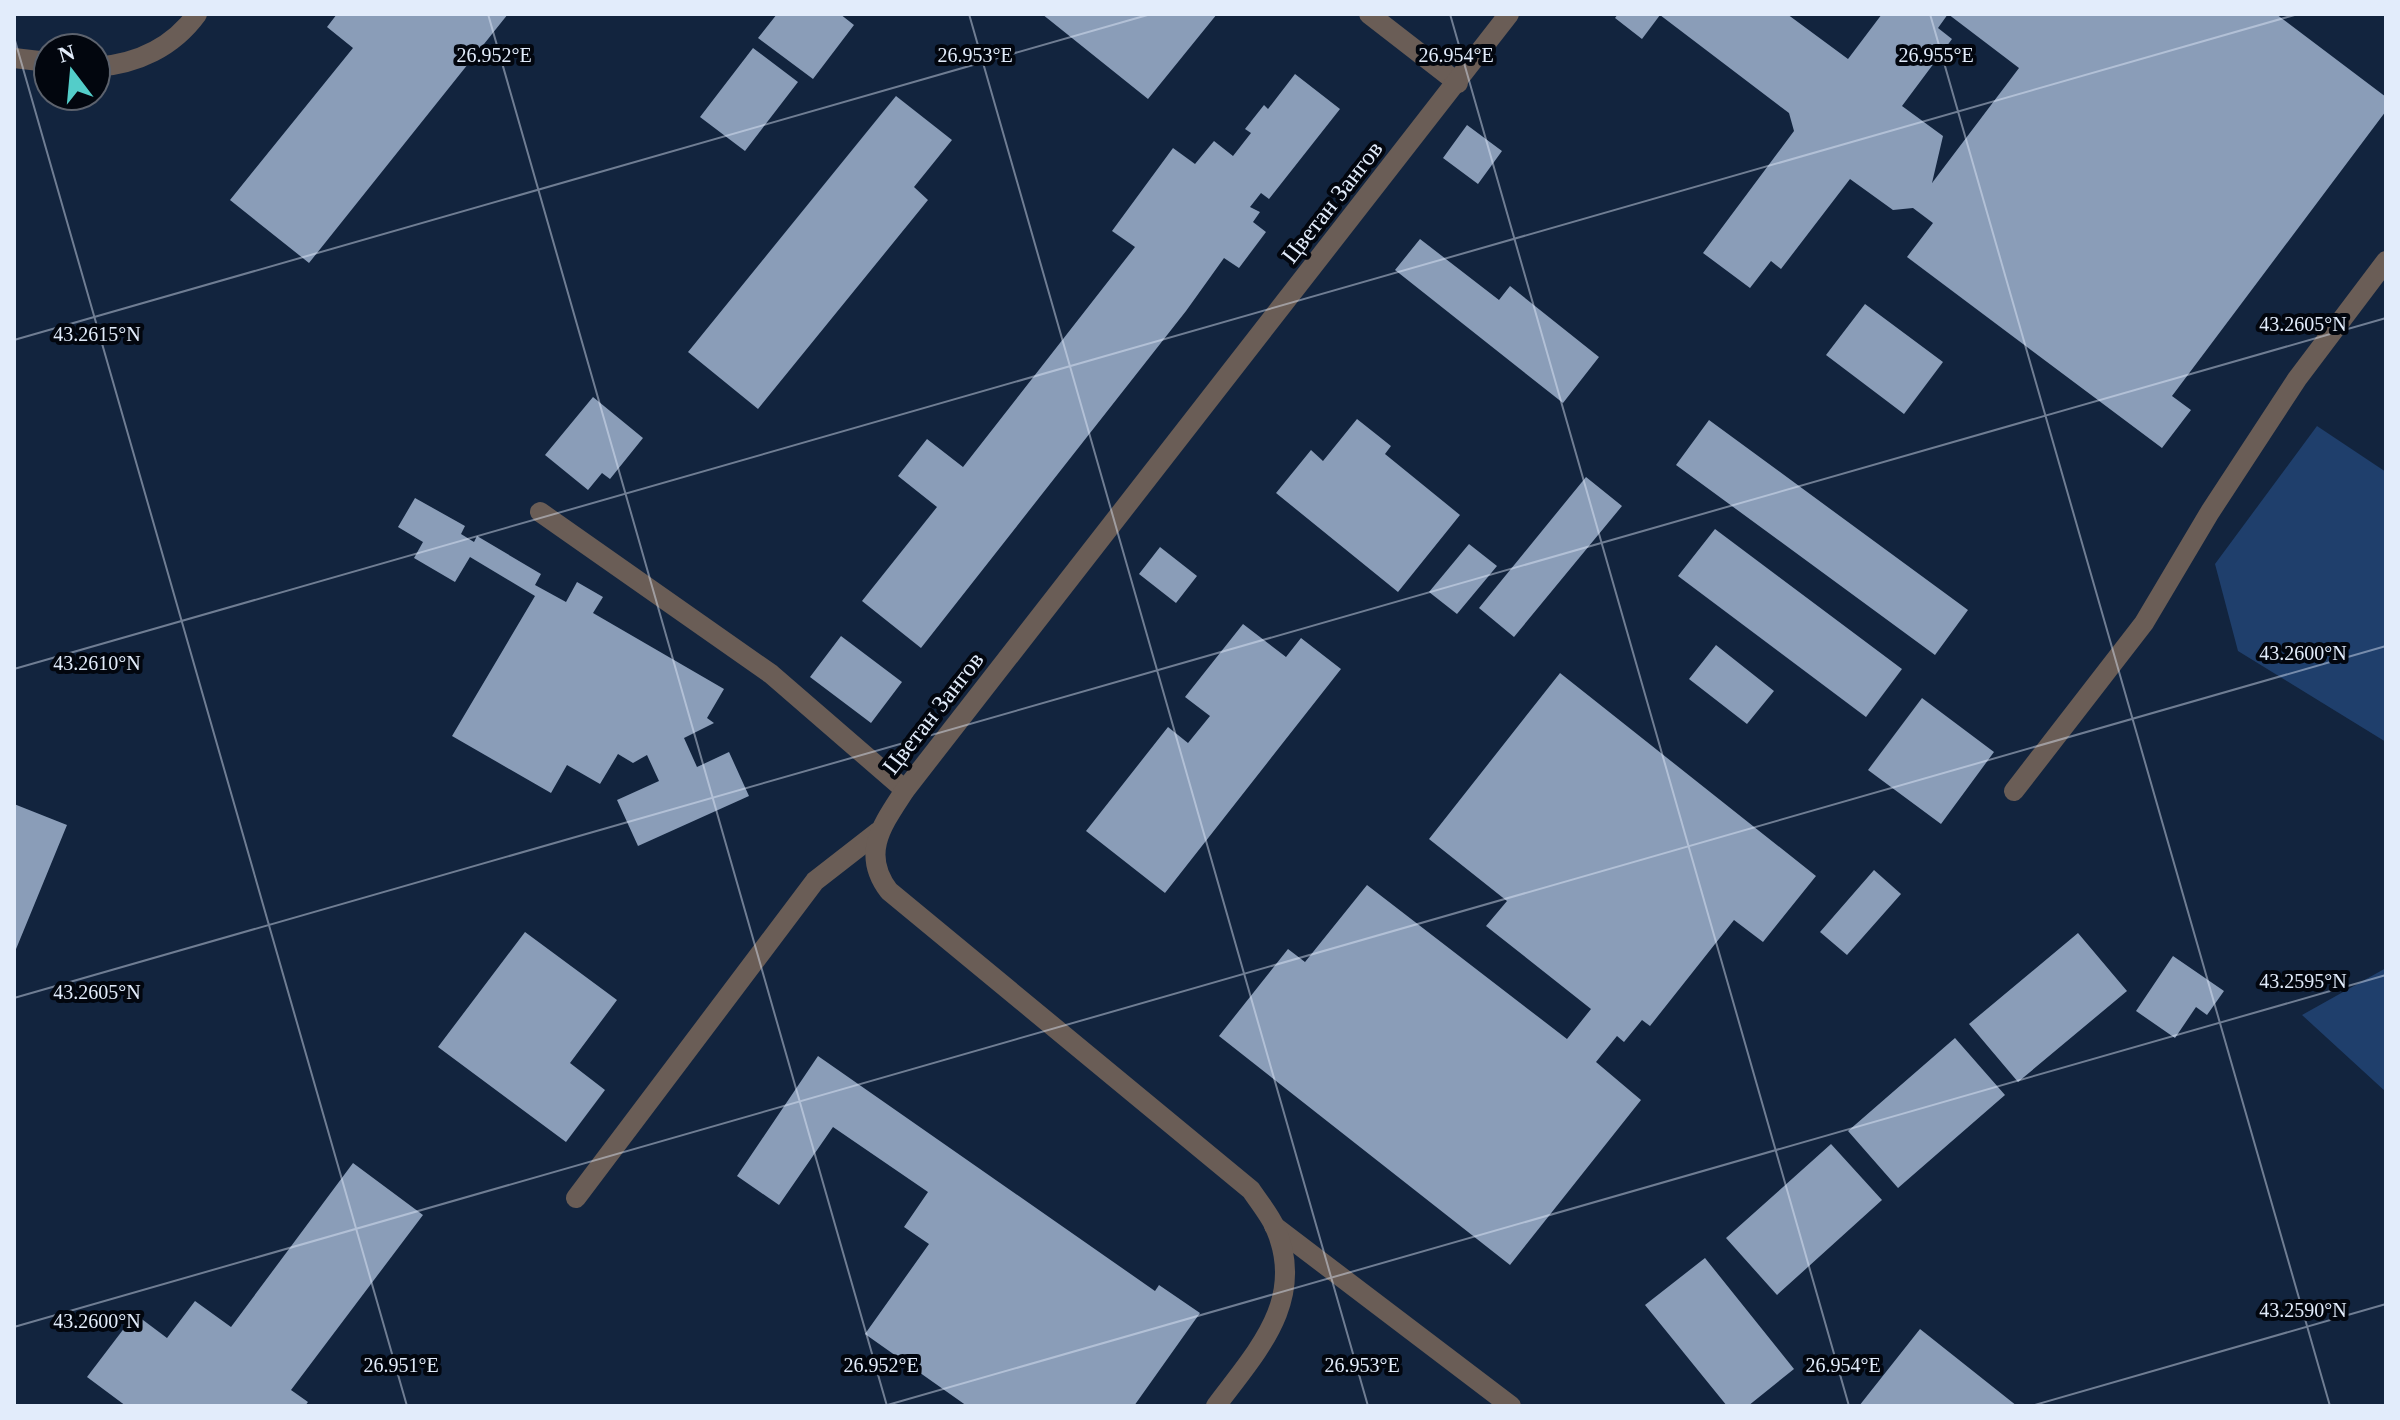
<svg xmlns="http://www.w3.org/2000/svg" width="2400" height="1420" viewBox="0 0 2400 1420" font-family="'Times New Roman',serif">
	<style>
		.built { fill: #12243e; fill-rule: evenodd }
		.green { fill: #1f3f6c }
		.building { fill: #8a9db8; fill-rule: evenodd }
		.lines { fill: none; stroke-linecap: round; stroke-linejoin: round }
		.lane { stroke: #6a5d56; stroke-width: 20 }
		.street { stroke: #6a5d56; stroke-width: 20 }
		.ticks { fill: none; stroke: #e2ecfb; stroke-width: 2; stroke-opacity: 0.45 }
		.labels { text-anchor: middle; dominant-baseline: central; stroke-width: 8; stroke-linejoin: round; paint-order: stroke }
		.street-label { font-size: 24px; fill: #e2ecfb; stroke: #02060e }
		.ticks-label { font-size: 20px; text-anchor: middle; fill: #e2ecfb; stroke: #02060e; stroke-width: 8; stroke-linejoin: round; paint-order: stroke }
	</style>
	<rect width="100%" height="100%" fill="#0c1b30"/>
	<!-- built -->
	<path class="built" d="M14 14H2386V1406H14ZM48 48H96V96H48Z"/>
	<!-- green -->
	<path class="green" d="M2317 426 2386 472V742L2238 651 2215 564Z
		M2386 968V1092L2302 1015Z"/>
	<!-- building -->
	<path class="building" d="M337 14H508L309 263 230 200 353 48 327 27Z
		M777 14H840L854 25 813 79 758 38Z
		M1042 14H1217L1148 99Z
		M1618 14H1787L1848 59 1882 14H2276L2386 97V111L2172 396 2191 410 2162 448 1907 257 1933 223 1913 208 1893 210 1850 179 1781 269 1771 261 1750 288 1703 253 1794 131 1789 113 1660 15 1642 39 1615 18ZM1948 14 2019 68 1932 183 1943 136 1902 106 1952 39 1938 28Z
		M753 48 798 82 745 151 700 117Z
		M1295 74 1340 109 1269 199 1261 193 1250 207 1260 212 1253 222 1266 232 1239 268 1224 258 1186 311 921 648 862 601 937 507 898 476 927 439 963 467 1135 247 1112 231 1173 148 1195 164 1214 141 1233 156 1251 133 1245 129 1264 105 1268 109Z
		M896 96 952 140 914 187 928 200 758 409 688 352Z
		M1467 125 1502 151 1478 184 1443 158Z
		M1420 239 1499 300 1510 286 1599 357 1563 403 1395 270Z
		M1865 304 1943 362 1904 414 1826 355Z
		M593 397 643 438 610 479 602 473 588 490 545 455Z
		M1357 419 1391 446 1385 454 1460 515 1398 592 1276 493 1311 450 1323 461Z
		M1709 420 1968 610 1935 655 1676 465Z
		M1586 477 1622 506 1514 637 1479 608Z
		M415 498 465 526 461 534 474 542 477 536 541 574 535 585 566 602 577 582 603 597 593 613 724 689 707 718 714 723 684 738 697 767 729 752 749 796 638 846 617 800 659 781 647 755 633 763 618 754 600 784 567 765 551 793 452 736 535 596 470 557 455 582 414 558 423 542 398 527Z
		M1715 529 1902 669 1866 717 1678 576Z
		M1469 544 1497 566 1457 614 1429 592Z
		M1160 547 1197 576 1176 603 1139 574Z
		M1243 624 1286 657 1301 638 1341 669 1165 893 1086 831 1168 727 1188 743 1210 716 1185 697Z
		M841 636 902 682 871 723 810 677Z
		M1716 645 1774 691 1747 724 1689 679Z
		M1560 673 1816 876 1763 942 1734 920 1650 1026 1642 1020 1624 1042 1617 1036 1596 1062 1641 1100 1510 1265 1219 1036 1288 949 1305 962 1367 885 1567 1039 1591 1009 1486 926 1507 901 1429 839Z
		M1922 698 1994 752 1941 824 1868 770Z
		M14 804 67 825 14 954Z
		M1874 870 1901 894 1847 955 1820 932Z
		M525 932 617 1000 570 1063 605 1090 566 1142 438 1047Z
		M2078 933 2127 991 2018 1082 1969 1024Z
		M2173 956 2224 991 2207 1015 2196 1007 2175 1038 2136 1011Z
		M1955 1038 2005 1095 1898 1188 1848 1131Z
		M818 1056 1155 1291 1159 1285 1200 1313 1134 1406H967L865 1334 929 1244 904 1227 928 1192 833 1127 779 1205 737 1176Z
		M1831 1144 1882 1200 1777 1295 1726 1238Z
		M353 1163 423 1215 291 1390 308 1402 305 1406H126L87 1377 135 1314 167 1338 195 1301 231 1327Z
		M1705 1258 1794 1369 1748 1406H1727L1645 1305Z
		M1920 1329 2017 1406H1859Z"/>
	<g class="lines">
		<!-- lane -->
		<path class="lane" d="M1369 14 1458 83
			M14 58 48 62
			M96 67C137 64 173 47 197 14
			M540 512 771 674 905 790
			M2014 791 2144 623 2210 512 2297 379 2386 261
			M576 1198 815 881 878 832
			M1274 1226 1511 1406"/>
		<!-- street -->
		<path class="street" d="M1216 1406C1257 1351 1307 1300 1275 1227 1269 1214 1259 1202 1251 1190L889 891C860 853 883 824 905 790L1509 14"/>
	</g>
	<!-- ticks -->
	<path class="ticks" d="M488 14 887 1406M969 14 1368 1406M1450 14 1849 1406M1930 14 2330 1406M14 37 407 1406M14 340 1151 14M14 669 2298 14M14 998 2386 318M14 1327 2386 646M884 1406 2386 975M2031 1406 2386 1304"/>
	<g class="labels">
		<!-- street labels -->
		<g class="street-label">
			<text transform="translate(1332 202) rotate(-52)">Цветан Зангов</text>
			<text transform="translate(933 713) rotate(-52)">Цветан Зангов</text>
		</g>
	</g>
	<g class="ticks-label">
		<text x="494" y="62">26.952°E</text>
		<text x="975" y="62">26.953°E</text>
		<text x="1456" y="62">26.954°E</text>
		<text x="1936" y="62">26.955°E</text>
		<text x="2303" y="331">43.2605°N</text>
		<text x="97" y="341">43.2615°N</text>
		<text x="2303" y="660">43.2600°N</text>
		<text x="97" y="670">43.2610°N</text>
		<text x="2303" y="988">43.2595°N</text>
		<text x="97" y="999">43.2605°N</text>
		<text x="2303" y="1317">43.2590°N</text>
		<text x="97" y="1328">43.2600°N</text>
		<text x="401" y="1372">26.951°E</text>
		<text x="881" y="1372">26.952°E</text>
		<text x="1362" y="1372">26.953°E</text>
		<text x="1843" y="1372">26.954°E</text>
	</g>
	<!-- border -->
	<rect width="2400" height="1420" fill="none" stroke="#e2ecfb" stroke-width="32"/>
	<!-- north arrow -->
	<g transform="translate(72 72) rotate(344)"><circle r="38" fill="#02060e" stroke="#5c626d" stroke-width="2"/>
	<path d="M0-6L14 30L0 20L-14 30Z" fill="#53cdc9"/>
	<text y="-12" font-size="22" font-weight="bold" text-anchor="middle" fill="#e2ecfb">N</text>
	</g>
</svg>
